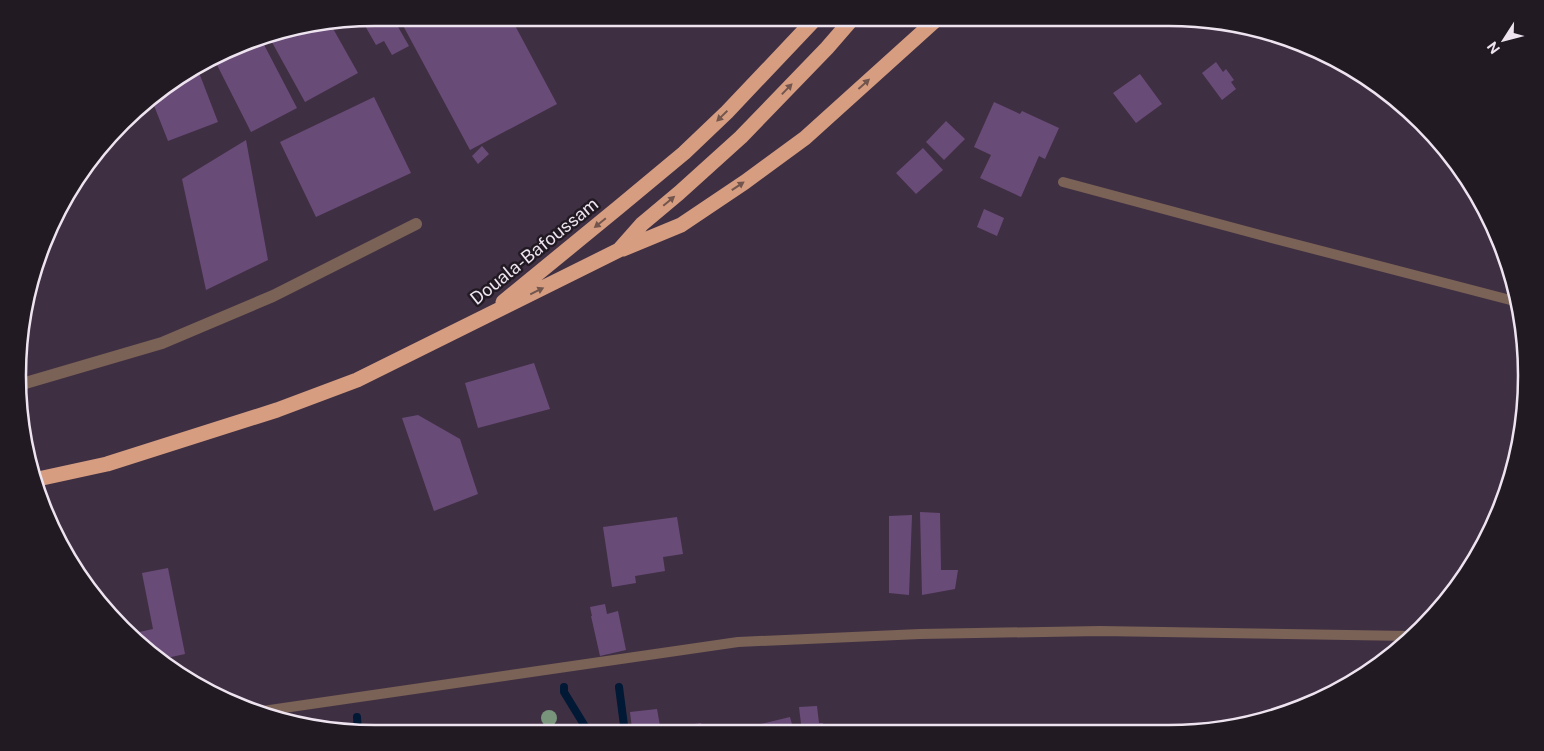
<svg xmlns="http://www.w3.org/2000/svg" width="1544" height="751" viewBox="0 0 1544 751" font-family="'Public Sans',sans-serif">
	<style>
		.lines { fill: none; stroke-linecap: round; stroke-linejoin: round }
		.stream { stroke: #011935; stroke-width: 8 }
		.building { fill: #694b78 }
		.lane { stroke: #7a6256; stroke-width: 10 }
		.street { stroke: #7a6256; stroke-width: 12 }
		.highway { stroke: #d69d80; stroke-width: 15 }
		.tree { fill: #78957b }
		.oneway { fill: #72554d }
		.labels { text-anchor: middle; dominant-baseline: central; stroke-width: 5; stroke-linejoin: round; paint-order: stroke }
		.street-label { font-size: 18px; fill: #eee4f0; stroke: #211a23 }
		.rim { fill: none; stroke: #eee4f0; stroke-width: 2.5 }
	</style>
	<rect width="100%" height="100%" fill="#3f2f43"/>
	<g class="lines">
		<!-- stream -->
		<path class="stream" d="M564 687V692L586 728V733
			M619 687 625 733
			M357 717 358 732"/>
	</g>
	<!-- building -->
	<path class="building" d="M377 18H393L409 46 392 55 384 41 376 45 364 24Z
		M399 18H511L557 104 470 150Z
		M331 25 358 73 305 102 268 35Z
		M260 37 297 108 251 132 215 61Z
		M1216 62 1223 72 1226 69 1234 80 1231 82 1236 89 1222 100 1202 73Z
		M198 70 218 122 168 141 151 98 157 92Z
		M1140 74 1162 104 1136 123 1113 93Z
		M374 97 411 173 316 217 280 142Z
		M994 102 1020 114 1022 111 1059 128 1045 159 1039 156 1021 197 980 178 991 155 974 147Z
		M946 121 965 139 944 160 926 142Z
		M246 140 268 260 206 290 182 179Z
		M482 146 489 154 478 164 472 156Z
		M923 148 943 170 916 194 896 173Z
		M984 209 1004 218 997 236 977 227Z
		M534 363 550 409 478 428 465 383Z
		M418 415 460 439 478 494 434 511 402 418Z
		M920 512 940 513 941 570H958L955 589 922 595Z
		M912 515 909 595 889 593V516Z
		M677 517 683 554 663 557 665 571 635 576 636 583 612 587 603 527Z
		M168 568 185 654 162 659 139 644 130 634 153 629 142 573Z
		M605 604 607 614 618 611 626 650 600 656 591 616H592L590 607Z
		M817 706 819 723H823L824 732H802L799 707Z
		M657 709 660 726 632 729 630 712Z
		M790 717 794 732H745L744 728Z
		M701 723 703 732H652V730Z"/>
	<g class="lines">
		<!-- lane -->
		<path class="lane" d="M1063 182 1264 236 1518 302
			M256 712 738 642 920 634 1100 631 1410 636"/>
		<!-- street -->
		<path class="street" d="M22 384 162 343 273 296 416 224"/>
		<!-- highway -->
		<path class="highway" d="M623 249 681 225 745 182 805 138 938 18
			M503 302 619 207 684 153 727 112 816 18
			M38 479 107 464 277 410 357 380 619 250 642 224 679 193 741 137 827 48 853 18"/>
	</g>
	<!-- trees -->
	<circle class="tree" cx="549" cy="718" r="8"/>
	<!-- one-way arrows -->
	<defs><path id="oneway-solid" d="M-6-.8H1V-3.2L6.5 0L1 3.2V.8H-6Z" transform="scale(1.25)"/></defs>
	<g class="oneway">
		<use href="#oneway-solid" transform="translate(864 84) rotate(-42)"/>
		<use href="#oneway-solid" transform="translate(787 89) rotate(-46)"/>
		<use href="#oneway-solid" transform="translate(722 116) rotate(136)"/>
		<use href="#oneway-solid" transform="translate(738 186) rotate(-34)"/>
		<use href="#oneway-solid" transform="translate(669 201) rotate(-40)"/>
		<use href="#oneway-solid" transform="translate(600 223) rotate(141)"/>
		<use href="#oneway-solid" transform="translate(537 291) rotate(-26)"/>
	</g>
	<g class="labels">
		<!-- street labels -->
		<g class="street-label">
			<text transform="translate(534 251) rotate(-39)">Douala-Bafoussam</text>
		</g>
	</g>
	<!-- crop -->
	<path d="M0 0H1544V751H0ZM375 26H1169A349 349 0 0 1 1518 375V376A349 349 0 0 1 1169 725H375A349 349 0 0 1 26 376V375A349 349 0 0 1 375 26Z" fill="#211a23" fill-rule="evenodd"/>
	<path class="rim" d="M375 26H1169A349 349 0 0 1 1518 375V376A349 349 0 0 1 1169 725H375A349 349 0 0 1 26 376V375A349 349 0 0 1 375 26Z"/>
	<!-- north arrow -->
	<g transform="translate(1504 40) rotate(234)" stroke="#211a23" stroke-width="4" paint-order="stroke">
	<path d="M0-4L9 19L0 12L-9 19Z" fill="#eee4f0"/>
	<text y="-8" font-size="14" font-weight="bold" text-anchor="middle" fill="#eee4f0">N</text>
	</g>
</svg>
